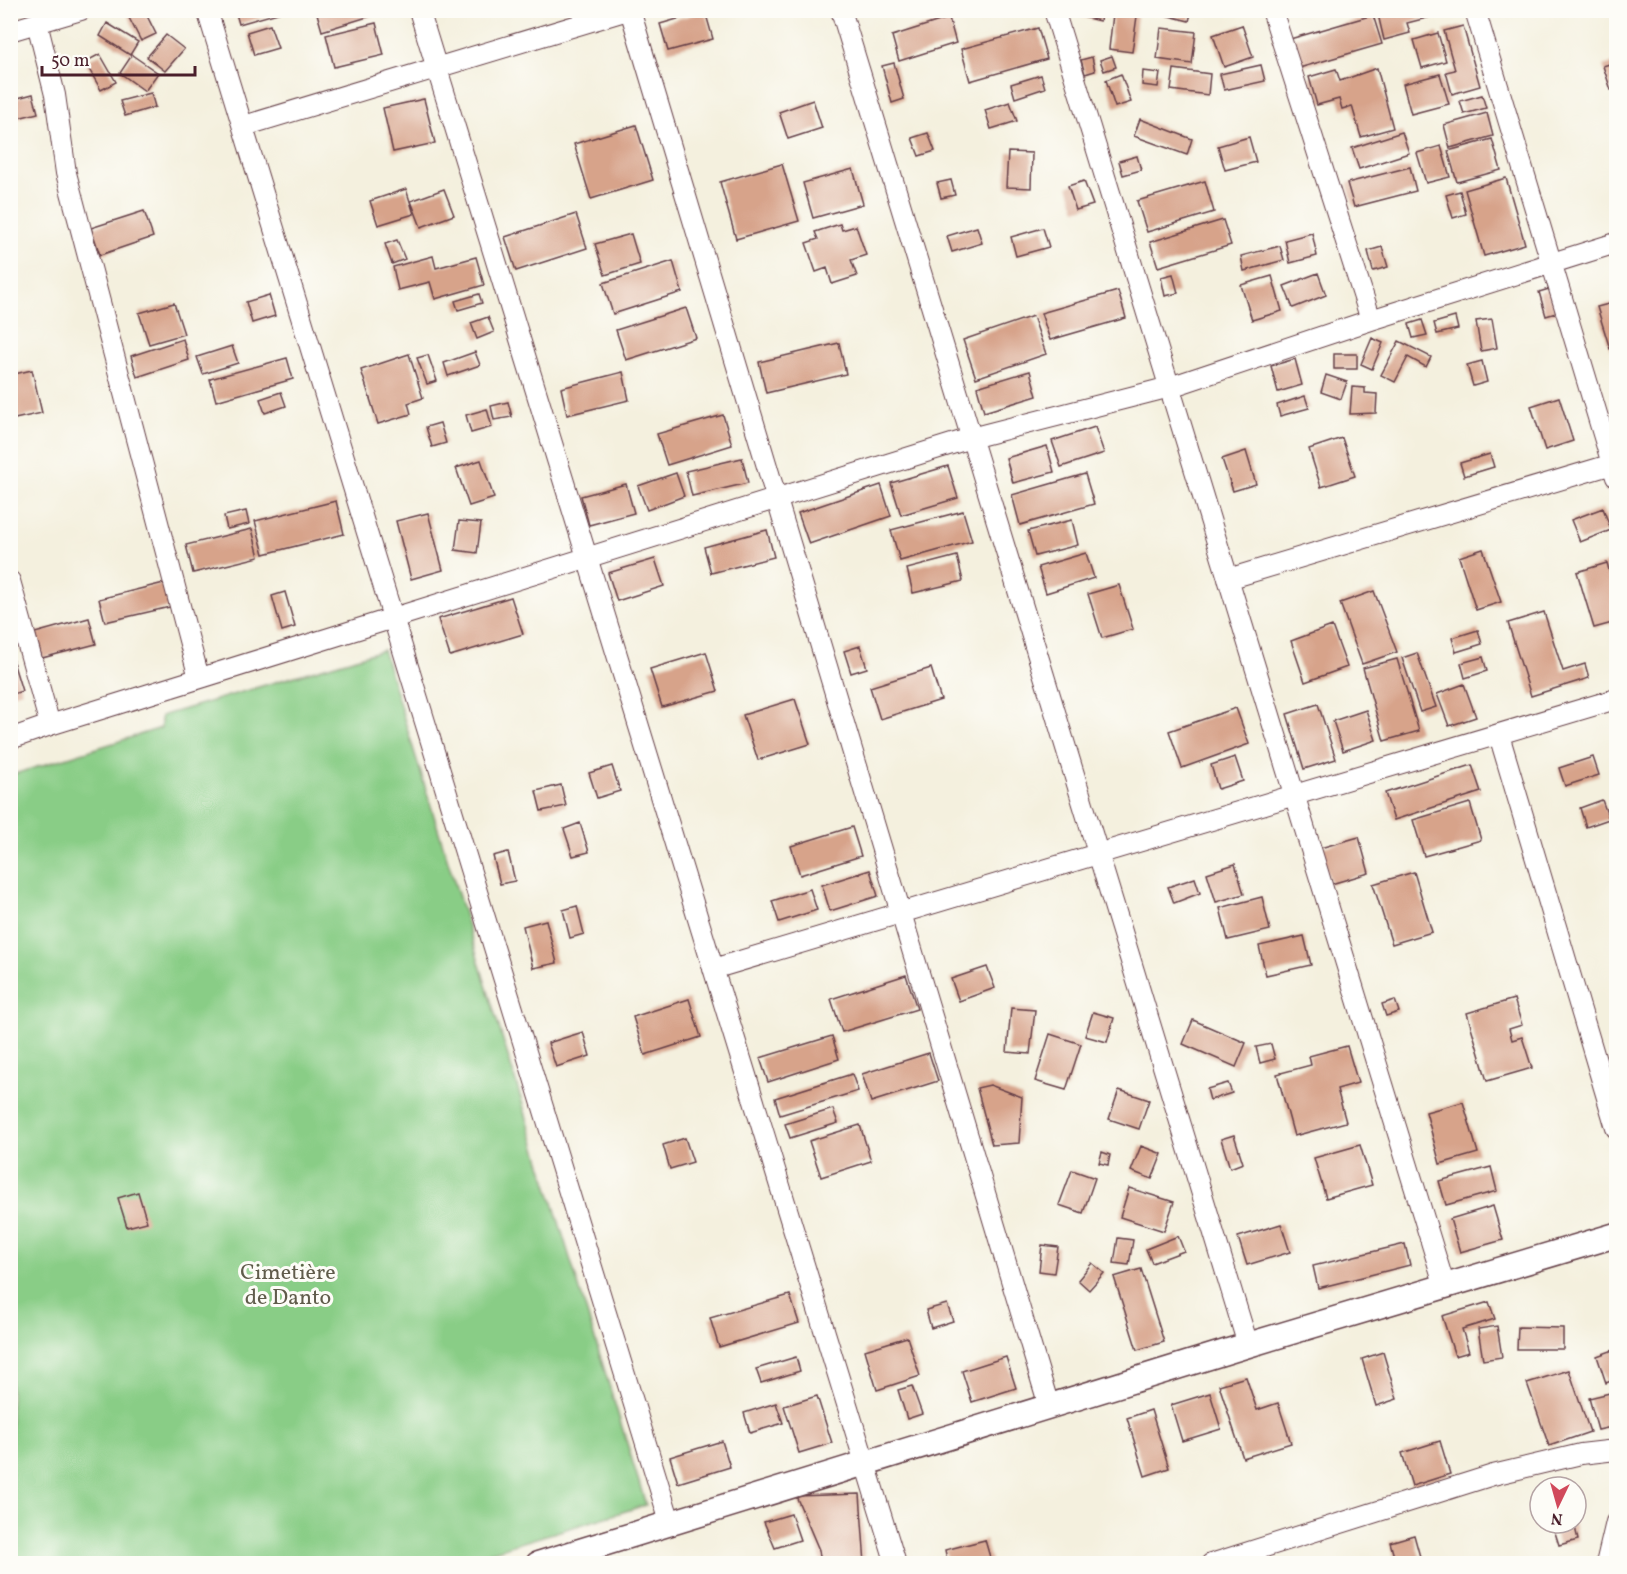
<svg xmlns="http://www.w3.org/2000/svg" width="1627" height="1574" viewBox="0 0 1627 1574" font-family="Vollkorn,serif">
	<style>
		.green { fill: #89cd86; stroke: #6a7658; stroke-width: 1.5 }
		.building { fill: #d7a38a }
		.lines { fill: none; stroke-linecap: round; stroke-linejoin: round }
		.minor-casing { stroke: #643e46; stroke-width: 22 }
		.tertiary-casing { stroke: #643e46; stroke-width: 27 }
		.minor { stroke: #fff; stroke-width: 20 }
		.tertiary { stroke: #fff; stroke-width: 24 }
		.labels { text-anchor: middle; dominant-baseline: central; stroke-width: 6; stroke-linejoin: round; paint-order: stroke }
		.park-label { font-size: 22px; fill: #605c4b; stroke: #fdfcf7 }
	</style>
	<rect width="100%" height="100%" fill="#fdfcf7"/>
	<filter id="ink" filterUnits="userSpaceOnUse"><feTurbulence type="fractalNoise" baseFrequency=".0167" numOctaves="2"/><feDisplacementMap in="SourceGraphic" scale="12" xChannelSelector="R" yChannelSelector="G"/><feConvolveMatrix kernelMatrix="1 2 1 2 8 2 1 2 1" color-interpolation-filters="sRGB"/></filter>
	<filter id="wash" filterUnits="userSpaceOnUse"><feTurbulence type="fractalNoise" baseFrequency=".008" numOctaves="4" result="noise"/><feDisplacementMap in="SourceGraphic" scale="24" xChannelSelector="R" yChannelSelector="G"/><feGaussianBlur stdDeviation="1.35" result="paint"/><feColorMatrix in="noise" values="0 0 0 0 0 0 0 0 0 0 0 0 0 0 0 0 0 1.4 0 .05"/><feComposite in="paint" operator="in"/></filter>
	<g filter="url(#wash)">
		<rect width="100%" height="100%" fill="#f4f0de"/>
		<!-- green -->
		<path class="green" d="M383 650 646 1505 454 1563 11 1564V775L161 728V716Z"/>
		<g id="blocks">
			<!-- building -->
			<path class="building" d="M129 10H144L156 34 141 41 126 12Z
				M235 10H285V11L239 24Z
				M316 10H387V11L322 31Z
				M1079 10H1102L1100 21 1078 16Z
				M1153 10H1192L1189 21 1153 12Z
				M1377 10H1453L1454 11 1407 23 1410 33 1384 40Z
				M705 11 713 39 668 51 660 24Z
				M1113 14 1137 16 1132 52 1109 49Z
				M1373 15 1382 44 1299 68 1290 39Z
				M949 18 956 43 899 61 892 36Z
				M107 23 138 42 130 55 100 36Z
				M376 23 384 55 334 67 326 35Z
				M270 25 278 48 254 55 247 32Z
				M1242 25 1253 57 1224 67 1213 35Z
				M1463 26 1480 86 1452 94 1446 72 1455 70 1444 31Z
				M1038 28 1047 59 970 81 961 49Z
				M1161 28 1196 32 1192 64 1157 59Z
				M1438 33 1446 61 1422 68 1414 40Z
				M166 35 184 49 165 71 147 57Z
				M100 54 116 82 101 90 85 62Z
				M132 55 158 73 145 91 120 73Z
				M1112 56 1116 67 1104 71 1100 60Z
				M1092 57 1095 71 1085 74 1081 60Z
				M1616 62V88L1611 90 1603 66Z
				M894 63 904 99 892 103 882 66Z
				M1261 65 1265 81 1224 90 1220 74Z
				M1377 68 1393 128 1361 137 1352 106 1342 109 1339 99 1317 105 1309 77 1336 69 1340 81Z
				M1174 69 1210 74 1208 95 1171 90Z
				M1143 71 1160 73 1158 87 1142 85Z
				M1121 74 1131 102 1115 107 1106 80Z
				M1440 74 1449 104 1411 114 1403 84Z
				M1041 75 1045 88 1015 98 1011 84Z
				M151 93 155 107 125 116 120 101Z
				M33 94 38 113 10 120V100Z
				M1482 95 1486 108 1464 114 1460 101Z
				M424 99 435 143 393 152 383 108Z
				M813 100 822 128 788 139 779 112Z
				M1010 102 1017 121 991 129 985 110Z
				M1487 113 1493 136 1450 148 1444 125Z
				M1140 119 1192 139 1187 155 1134 136Z
				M636 125 653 180 591 199 574 144Z
				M1402 132 1409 153 1359 169 1352 148Z
				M928 133 935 151 919 156 912 138Z
				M1249 137 1256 162 1225 170 1218 146Z
				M1492 139 1501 170 1457 182 1448 151Z
				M1441 146 1450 177 1426 183 1417 153Z
				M1008 152 1032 153 1031 188 1006 187Z
				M1137 156 1141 170 1123 175 1119 161Z
				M782 164 799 221 736 239 720 182Z
				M1410 167 1416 191 1354 207 1347 183Z
				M853 169 863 204 813 218 803 183Z
				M1506 178 1525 244 1484 256 1465 190Z
				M951 180 955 195 941 198 937 183Z
				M1084 181 1093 205 1076 210 1068 186Z
				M1205 181 1214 212 1147 232 1137 201Z
				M406 189 414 214 378 225 370 201Z
				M444 189 454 215 421 227 411 201Z
				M1460 191 1466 214 1453 218 1446 195Z
				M144 211 153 237 100 255 91 228Z
				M576 214 587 248 516 271 505 237Z
				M1223 220 1231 245 1158 267 1150 242Z
				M840 224 842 230 856 226 866 255 851 260 857 276 832 284 827 268 816 272 806 243 818 239 815 232Z
				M977 227 982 243 952 252 947 236Z
				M1043 228 1049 247 1016 256 1011 237Z
				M1312 233 1317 256 1290 263 1285 240Z
				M631 234 640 264 605 275 595 244Z
				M397 240 405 259 392 264 385 244Z
				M1280 246 1284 260 1244 271 1241 256Z
				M1382 247 1388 267 1373 271 1368 251Z
				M433 256 436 268 476 257 484 285 435 299 430 282 398 290 393 267Z
				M673 261 682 292 613 314 603 283Z
				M1318 273 1326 295 1293 308 1284 286Z
				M1173 274 1178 293 1165 296 1161 277Z
				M1272 276 1282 311 1252 320 1241 285Z
				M1549 289 1556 313 1546 316 1539 292Z
				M1118 291 1126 318 1050 340 1041 313Z
				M479 294 482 303 458 310 455 301Z
				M269 295 275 316 252 323 246 302Z
				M1616 302V346L1610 349 1597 307Z
				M174 303 184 334 149 344 139 313Z
				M686 308 696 338 626 360 616 330Z
				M1033 316 1046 354 976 378 963 340Z
				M488 317 494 332 477 339 471 323Z
				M1455 317 1458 329 1437 334 1434 323Z
				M1492 319 1497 348 1481 351 1476 321Z
				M1422 320 1427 335 1413 338 1409 324Z
				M1372 338 1383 343 1372 369 1361 364Z
				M183 339 189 360 137 377 131 356Z
				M1399 341 1431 357 1426 367 1408 357 1395 382 1381 375Z
				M839 343 846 374 766 393 759 362Z
				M232 346 238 363 203 374 197 357Z
				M475 352 480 365 448 376 444 363Z
				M409 354 423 398 408 403 411 414 378 424 361 370Z
				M1334 354H1357V369H1334Z
				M428 355 437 381 427 384 417 358Z
				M287 358 293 379 216 401 210 379Z
				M1295 359 1302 385 1278 392 1271 366Z
				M1482 361 1487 382 1473 386 1467 365Z
				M32 370 42 413 10 420V375Z
				M1030 371 1037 396 984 412 977 387Z
				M623 372 629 400 567 415 561 388Z
				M1326 375 1347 382 1341 399 1321 392Z
				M1352 387 1365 388V393L1377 394 1376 413 1350 414Z
				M281 392 286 406 265 413 260 399Z
				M1305 396 1309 408 1280 416 1277 405Z
				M1559 397 1573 441 1545 450 1531 406Z
				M508 402 512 417 494 420 491 406Z
				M487 409 492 427 471 433 466 415Z
				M723 415 732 445 667 465 657 434Z
				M440 423 446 443 432 447 426 427Z
				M1095 427 1104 453 1061 467 1052 441Z
				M1342 438 1355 476 1321 487 1309 449Z
				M1047 446 1054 472 1013 483 1006 458Z
				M1246 451 1256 484 1233 491 1222 459Z
				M1490 454 1494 467 1464 476 1460 463Z
				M742 458 748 483 692 496 686 471Z
				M481 460 494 498 469 506 456 468Z
				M948 466 958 498 901 515 891 483Z
				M676 473 684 496 647 510 638 486Z
				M1085 474 1094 504 1020 525 1012 495Z
				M626 484 634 513 589 525 581 496Z
				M881 485 891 516 809 544 798 513Z
				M336 501 344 534 264 554 255 521Z
				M1603 508 1611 530 1580 542 1571 520Z
				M246 511 249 524 227 529 224 516Z
				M963 511 972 541 900 561 891 530Z
				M428 513 443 570 411 579 396 521Z
				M1072 520 1078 545 1035 556 1028 531Z
				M459 521 481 523 477 553 455 550Z
				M252 529 259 557 193 573 186 545Z
				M767 530 774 557 711 573 704 547Z
				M1483 549 1501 602 1476 610 1459 557Z
				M1086 553 1094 578 1046 593 1038 567Z
				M957 556 963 581 913 593 907 569Z
				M655 559 664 586 617 601 608 573Z
				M1607 563 1616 595V622L1594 628 1577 572Z
				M164 583 170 607 105 622 99 599Z
				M1119 585 1133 629 1102 638 1088 594Z
				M1374 591 1397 652 1362 664 1340 603Z
				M285 592 295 627 282 631 272 596Z
				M511 597 523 634 450 656 438 619Z
				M1544 612 1563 671 1585 664 1589 678 1531 696 1508 623Z
				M89 618 96 644 42 658 35 633Z
				M1332 626 1347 667 1305 682 1291 641Z
				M1478 630 1482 644 1456 652 1452 638Z
				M860 646 867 668 851 673 844 651Z
				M10 652 22 691 10 695Z
				M706 652 718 691 662 707 650 669Z
				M1417 653 1436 707 1420 712 1402 658Z
				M1483 657 1487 671 1465 678 1461 663Z
				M1397 659 1419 731 1384 741 1363 668Z
				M931 668 941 700 880 719 870 687Z
				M1464 684 1476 717 1449 726 1437 694Z
				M795 699 810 744 758 760 743 715Z
				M1318 704 1336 759 1304 769 1287 714Z
				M1236 708 1249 744 1182 768 1169 731Z
				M1366 710 1376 740 1343 751 1333 721Z
				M1235 757 1243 781 1218 789 1211 765Z
				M1593 757 1599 775 1565 786 1559 768Z
				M1472 765 1481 792 1394 820 1385 793Z
				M612 766 620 791 597 798 589 773Z
				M561 785 566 806 541 811 536 791Z
				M1602 800 1609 819 1586 827 1580 808Z
				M1470 803 1481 840 1424 856 1413 820Z
				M580 823 589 852 573 856 564 829Z
				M852 827 861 856 800 875 791 846Z
				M1359 837 1369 873 1331 884 1320 848Z
				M508 852 515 881 500 884 493 856Z
				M1235 864 1244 894 1216 902 1207 873Z
				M870 870 878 896 830 911 822 885Z
				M1414 872 1432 932 1392 944 1373 884Z
				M1195 878 1200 893 1174 903 1168 887Z
				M810 889 817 910 779 922 772 901Z
				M1262 897 1270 930 1228 940 1220 908Z
				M577 906 584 934 570 938 563 910Z
				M546 920 557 963 533 968 523 926Z
				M1304 936 1311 965 1266 975 1259 946Z
				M987 967 995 988 959 1001 951 979Z
				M906 975 917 1009 842 1032 831 999Z
				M689 999 701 1037 645 1055 633 1017Z
				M1514 999 1522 1025 1509 1029 1512 1040 1522 1037 1532 1068 1487 1081 1467 1013Z
				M1395 1000 1399 1012 1386 1016 1382 1004Z
				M1011 1008 1035 1010 1030 1054 1007 1052Z
				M1093 1012 1114 1018 1107 1042 1085 1036Z
				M1193 1020 1246 1043 1236 1067 1183 1044Z
				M583 1032 590 1056 556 1067 548 1043Z
				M1050 1034 1081 1044 1066 1090 1035 1081Z
				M832 1036 839 1059 768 1082 760 1058Z
				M1271 1044 1275 1059 1260 1063 1256 1047Z
				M1347 1046 1358 1083 1337 1089 1346 1122 1294 1136 1277 1074 1311 1065 1309 1056Z
				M929 1053 938 1081 871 1102 862 1074Z
				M852 1074 858 1091 780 1115 775 1098Z
				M1228 1083 1232 1093 1210 1100 1207 1089Z
				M990 1085 1022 1097 1019 1143 992 1145 977 1088Z
				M1119 1090 1149 1100 1139 1129 1109 1119Z
				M1463 1102 1478 1153 1440 1164 1426 1112Z
				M833 1109 838 1123 790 1138 785 1124Z
				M860 1125 871 1161 821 1177 809 1141Z
				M1234 1135 1243 1163 1230 1168 1221 1139Z
				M685 1138 693 1162 670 1169 663 1145Z
				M1360 1145 1372 1185 1326 1198 1314 1158Z
				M1141 1146 1162 1154 1152 1179 1131 1171Z
				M1102 1152 1110 1155 1108 1165 1099 1163Z
				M1491 1167 1497 1191 1446 1205 1439 1181Z
				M1072 1170 1095 1178 1083 1213 1059 1205Z
				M1129 1188 1174 1202 1164 1231 1120 1217Z
				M138 1192 147 1222 127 1227 118 1198Z
				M1493 1206 1503 1240 1460 1252 1450 1219Z
				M1281 1224 1290 1252 1247 1265 1238 1237Z
				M1178 1236 1184 1251 1152 1263 1146 1249Z
				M1118 1238 1133 1240 1129 1265 1114 1263Z
				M1405 1244 1410 1265 1318 1288 1313 1266Z
				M1042 1245 1058 1247 1054 1273 1039 1271Z
				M1092 1263 1104 1273 1089 1290 1078 1280Z
				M1141 1269 1164 1342 1137 1350 1114 1277Z
				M790 1295 799 1323 719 1347 710 1318Z
				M1489 1302 1495 1319 1462 1329 1469 1352 1455 1356 1442 1316Z
				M947 1304 953 1321 931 1328 926 1310Z
				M1497 1326 1502 1357 1483 1360 1478 1329Z
				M1518 1327 1563 1328V1349H1517Z
				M907 1337 920 1376 877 1390 865 1350Z
				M1616 1349V1386L1613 1387 1611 1381 1606 1383 1597 1356Z
				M1383 1352 1397 1399 1376 1406 1362 1359Z
				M796 1357 800 1371 761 1383 756 1369Z
				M1006 1357 1016 1388 972 1402 962 1371Z
				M1569 1370 1590 1432 1549 1446 1527 1383Z
				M1246 1377 1257 1410 1278 1403 1291 1443 1243 1458 1219 1385Z
				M912 1386 922 1414 907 1419 898 1390Z
				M1614 1392 1616 1402V1426L1598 1430 1589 1398Z
				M1210 1393 1221 1429 1182 1441 1171 1405Z
				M817 1396 832 1443 799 1453 784 1406Z
				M776 1403 783 1423 750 1433 744 1413Z
				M1151 1410 1169 1468 1145 1476 1127 1418Z
				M722 1441 730 1467 678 1483 670 1457Z
				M1440 1441 1450 1474 1412 1486 1402 1453Z
				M860 1494 865 1564H821L819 1550 796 1496Z
				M791 1514 800 1540 775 1548 764 1522Z
				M1552 1523H1574L1578 1540 1559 1545Z
				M1414 1535 1422 1564H1396L1390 1542Z
				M985 1540 992 1564H948L945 1550Z"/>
		</g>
	</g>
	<g filter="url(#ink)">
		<use href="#blocks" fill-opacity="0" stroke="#643e46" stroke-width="1.5"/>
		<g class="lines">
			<defs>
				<path id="minor" d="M207 10 670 1522
					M419 10 896 1564
					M630 10 1049 1406
					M841 10 1248 1345
					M1054 10 1445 1287
					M1272 10 1371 320
					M1475 10 1616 477
					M37 23 55 95 66 173 199 678
					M10 31 81 10
					M244 126 628 10
					M1228 579 1616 463
					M10 581 50 725
					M1499 735 1616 1128
					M10 739 50 725 971 438 1170 387 1371 320 1616 243
					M713 969 1616 699
					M1211 1564 1493 1475 1581 1454 1616 1450
					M1606 1564 1616 1522"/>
				<path id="tertiary" d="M538 1564 1248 1345 1616 1235"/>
			</defs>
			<!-- minor casing -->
			<use href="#minor" class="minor-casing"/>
			<!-- tertiary casing -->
			<use href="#tertiary" class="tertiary-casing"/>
			<!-- minor -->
			<use href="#minor" class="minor"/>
			<!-- tertiary -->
			<use href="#tertiary" class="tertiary"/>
		</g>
	</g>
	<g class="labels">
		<!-- park labels -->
		<g class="park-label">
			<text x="288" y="1273">Cimetière<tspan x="288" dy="25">de Danto</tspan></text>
		</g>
	</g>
	<!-- margin -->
	<rect width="1627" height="1574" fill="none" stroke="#fdfcf7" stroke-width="36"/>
	<!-- north arrow -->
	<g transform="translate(1558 1505) rotate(185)"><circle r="28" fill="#fdfcf7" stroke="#b5a4a5" stroke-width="1.5"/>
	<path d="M0-4.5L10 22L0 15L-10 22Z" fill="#d1495b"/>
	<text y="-9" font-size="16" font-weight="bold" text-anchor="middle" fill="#4a1f2b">N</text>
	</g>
	<!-- scale -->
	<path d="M42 66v9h153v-9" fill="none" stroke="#4a1f2b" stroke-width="3"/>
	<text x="51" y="66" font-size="18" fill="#4a1f2b" stroke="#fdfcf7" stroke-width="4.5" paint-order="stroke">50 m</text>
</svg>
